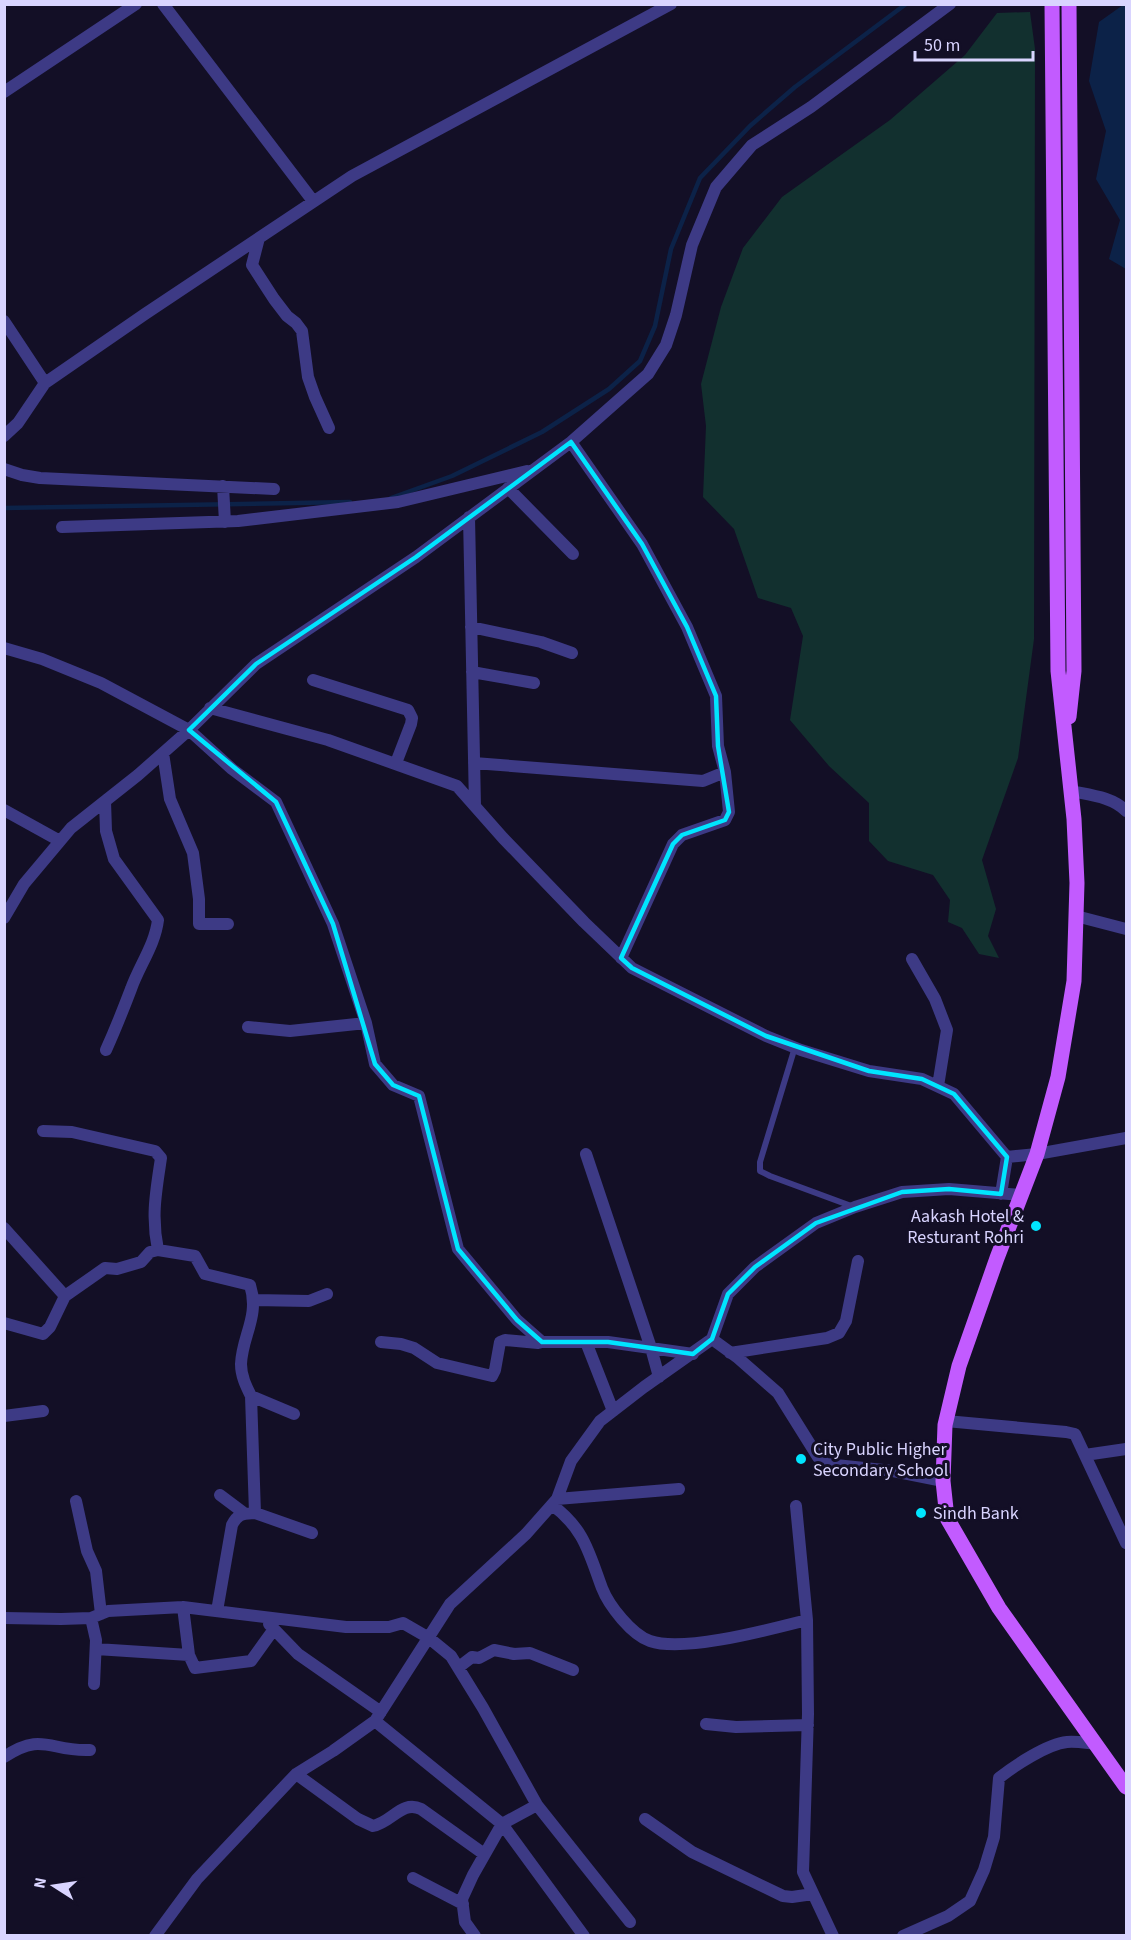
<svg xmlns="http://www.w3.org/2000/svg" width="1131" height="1940" viewBox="0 0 1131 1940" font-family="'Source Sans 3',sans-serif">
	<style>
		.green { fill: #12302f }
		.water { fill: #0c2248 }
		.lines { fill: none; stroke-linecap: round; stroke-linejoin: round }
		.stream { stroke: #0c2248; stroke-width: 4.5 }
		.service { stroke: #3d3a85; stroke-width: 6 }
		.minor { stroke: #3d3a85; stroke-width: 12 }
		.primary { stroke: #c25bff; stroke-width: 15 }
		.marked { fill: none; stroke: #00e5ff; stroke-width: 4.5; stroke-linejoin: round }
		.poi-dot { fill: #00e5ff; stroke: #130f26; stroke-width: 2 }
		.labels { text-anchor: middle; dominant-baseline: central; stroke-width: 6; stroke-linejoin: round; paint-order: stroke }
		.poi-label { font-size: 18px; fill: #d9d4ff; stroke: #130f26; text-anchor: start }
	</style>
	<rect width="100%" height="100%" fill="#130f26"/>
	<!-- green -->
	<path class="green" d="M1030 12 1035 49 1034 639 1018 758 982 860 996 909 988 936 999 958 979 954 962 928 948 922 950 900 933 875 888 861 869 841V803L829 766 790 720 803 636 791 608 758 598 734 529 703 497 706 426 701 384 721 307 743 248 782 197 890 120 965 55 997 13Z"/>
	<!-- water -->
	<path class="water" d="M1123 5H1126V269L1109 259 1120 220 1096 179 1106 131 1089 81 1099 22Z"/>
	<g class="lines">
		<!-- stream -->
		<path class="stream" d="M391 498 452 476 542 432 609 389 640 361 655 326 671 249 700 178 750 126 795 87 906 4
			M4 508 350 502"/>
		<!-- service -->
		<path class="service" d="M795 1047 760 1162V1171L770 1176 854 1207"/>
		<!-- minor -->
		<path class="minor" d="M163 4 313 201
			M4 92 136 4
			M259 238 252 265 274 299 287 316 296 323 302 331 308 377 315 397 329 428
			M4 321 45 383
			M4 436 18 423 45 383 145 314 352 176 671 4
			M571 442 642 544 687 627 716 696 718 746 725 772 729 812 725 820 682 835 673 844 621 958
			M4 469 22 475 40 478 274 489
			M223 486 225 522
			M508 488 573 554
			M469 517 475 806
			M62 527 238 521 398 502 527 471
			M471 627 541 642 572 653
			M4 648 42 659 101 683 189 730 232 769 276 802 333 924 366 1023 375 1064 393 1085 419 1096 458 1249 517 1320 542 1342H608L693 1354
			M472 672 534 683
			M313 680 408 710 412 718 411 724 396 763
			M210 708 328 740 457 786 503 838 584 922 632 968 766 1036 801 1050 869 1071 922 1079 954 1094 1007 1157 1001 1194
			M163 753 170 799 193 853 199 899V924H228
			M474 763 703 781 725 772
			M1071 791C1090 795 1113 797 1126 811
			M105 801 106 831 114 859 158 920C155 945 139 966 131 989 123 1010 115 1030 106 1050
			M4 810 60 841
			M1076 916 1126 929
			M4 918 24 884 71 828 138 775 189 730 256 664 416 557 571 442 648 374 666 345 676 315 692 245 716 187 752 145 811 107 950 4
			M912 959 935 999 947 1030 938 1086
			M248 1027 290 1031 366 1023
			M43 1131 72 1132 155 1151 161 1158C156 1192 151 1216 158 1250
			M586 1154 651 1348 659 1377
			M1007 1157 1037 1154 1126 1138
			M4 1228 65 1296
			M253 1300 309 1301 327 1294
			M4 1323 43 1334 50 1327 65 1296 105 1268 117 1269 141 1262 150 1252 158 1250 195 1256 205 1274 250 1285C260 1316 242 1336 241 1364 241 1376 246 1386 251 1396L255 1513 312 1533
			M712 1339 738 1358 778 1393 818 1457 826 1464 893 1471 943 1481
			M381 1342 401 1344 414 1348 437 1363 492 1376 495 1370 500 1342 505 1340 538 1343 542 1342
			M586 1342 613 1411
			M730 1353 827 1338 839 1333 846 1321 858 1261
			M251 1396 294 1414
			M4 1416 43 1411
			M946 1421 1066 1432 1075 1434 1126 1543
			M1085 1455 1126 1449
			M220 1495 244 1513
			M557 1499 679 1489
			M76 1501 87 1551 96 1571 101 1614
			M552 1505C584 1528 589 1553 602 1588 609 1606 632 1635 650 1641 684 1653 771 1629 807 1620
			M796 1506 807 1620 808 1714 803 1872 833 1936
			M183 1607 189 1655 195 1668 251 1661 274 1629
			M217 1611 232 1525C238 1513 243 1514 255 1513
			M4 1618 61 1619 91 1618 108 1611 183 1607 346 1627H389L403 1623 429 1638 451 1656 483 1708 537 1805 630 1922
			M91 1618 96 1640 94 1684
			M269 1624 298 1654 381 1712
			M96 1649 189 1655
			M459 1667 472 1657 479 1658 494 1650 514 1654 530 1653 573 1670
			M375 1721 502 1824 584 1936
			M706 1724 736 1727 808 1725
			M4 1757C43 1731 50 1752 90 1750
			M296 1774 358 1819 373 1826C392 1822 402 1800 421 1809L484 1854
			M645 1819 692 1852 783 1896 792 1897 813 1894
			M413 1878 463 1904
			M155 1936 197 1879 296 1774 333 1751 375 1721 450 1604 526 1534 557 1499 571 1461 600 1421 644 1387 712 1339 728 1294 755 1267 816 1223 855 1207 902 1192 949 1189 1020 1195
			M475 1936 465 1922 462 1899 473 1875 502 1824 537 1805
			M903 1936 948 1916 970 1901 984 1870 994 1837 999 1778C1014 1766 1047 1744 1067 1742 1076 1741 1086 1743 1096 1744"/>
		<!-- primary -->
		<path class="primary" d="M1052 4 1058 671 1074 819 1077 883 1074 981 1058 1077 1037 1154 997 1258 959 1366 945 1425 943 1481 947 1518 999 1608 1126 1787
			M1069 4 1074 671 1069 717"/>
	</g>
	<!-- marked area -->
	<path class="marked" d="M571 442 642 544 687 627 716 696 718 746 729 812 725 820 682 835 673 844 621 958 632 968 766 1036 869 1071 922 1079 954 1094 1007 1157 1001 1194 949 1189 902 1192 816 1223 755 1267 728 1294 712 1339 693 1354 608 1342H542L517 1320 458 1249 419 1096 393 1085 375 1064 333 924 276 802 189 730 256 664 416 557Z"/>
	<!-- markers -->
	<g class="poi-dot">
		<circle cx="1036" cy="1226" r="6"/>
		<circle cx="801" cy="1459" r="6"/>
		<circle cx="921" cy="1513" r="6"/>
	</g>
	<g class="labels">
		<!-- poi labels -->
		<g class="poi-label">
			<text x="1024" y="1216" text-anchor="end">Aakash Hotel &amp;<tspan x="1024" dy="21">Resturant Rohri</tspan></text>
			<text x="813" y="1449">City Public Higher<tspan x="813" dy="21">Secondary School</tspan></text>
			<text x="933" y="1513">Sindh Bank</text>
		</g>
	</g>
	<!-- border -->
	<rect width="1131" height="1940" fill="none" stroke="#d9d4ff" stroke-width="12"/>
	<!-- north arrow -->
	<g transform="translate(54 1886) rotate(282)" stroke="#130f26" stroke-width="4.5" paint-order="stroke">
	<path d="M0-4.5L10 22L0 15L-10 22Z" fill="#d9d4ff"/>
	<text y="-9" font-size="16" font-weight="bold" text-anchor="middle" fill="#d9d4ff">N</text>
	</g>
	<!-- scale -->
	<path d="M915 51v9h118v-9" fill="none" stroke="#d9d4ff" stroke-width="3"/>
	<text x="924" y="51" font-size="18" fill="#d9d4ff" stroke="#130f26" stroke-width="4.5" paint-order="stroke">50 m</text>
</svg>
